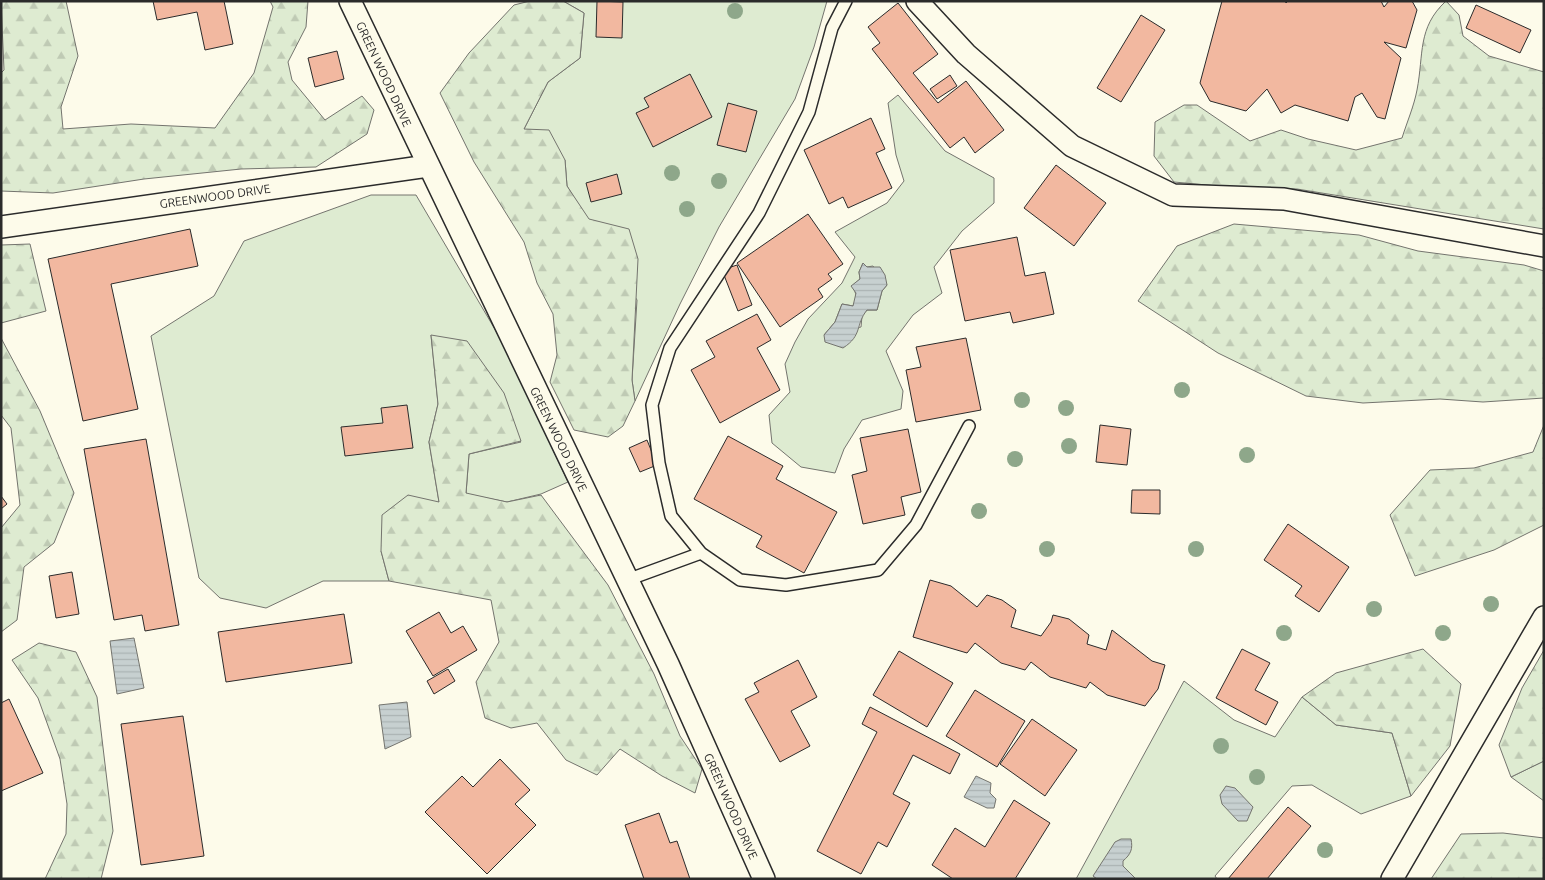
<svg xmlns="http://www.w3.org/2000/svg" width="1545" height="880" viewBox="0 0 1545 880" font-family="Ubuntu,sans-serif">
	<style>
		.grass { fill: #deebd1; stroke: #74746e; fill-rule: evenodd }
		.forest { fill: url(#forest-firs); stroke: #74746e }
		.water { fill: url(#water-rules); stroke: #74746e }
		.building { fill: #f2b8a0; stroke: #2b2b2b }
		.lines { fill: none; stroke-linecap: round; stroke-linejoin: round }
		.lane-casing { stroke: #2b2b2b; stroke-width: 14 }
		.street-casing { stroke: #2b2b2b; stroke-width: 24 }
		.lane { stroke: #fdfbea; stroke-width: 11 }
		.street { stroke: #fdfbea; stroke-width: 21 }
		.tree { fill: #8ea78a }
		.labels { text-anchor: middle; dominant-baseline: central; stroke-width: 4; stroke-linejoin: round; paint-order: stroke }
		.street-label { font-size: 12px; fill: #2b2b2b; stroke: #fdfbea }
	</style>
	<defs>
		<pattern id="forest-firs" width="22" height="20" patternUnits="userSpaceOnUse" patternTransform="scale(1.25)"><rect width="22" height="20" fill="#deebd1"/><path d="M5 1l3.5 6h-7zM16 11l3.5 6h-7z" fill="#bfcab4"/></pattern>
		<pattern id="water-rules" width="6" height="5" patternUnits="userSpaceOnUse" patternTransform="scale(1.25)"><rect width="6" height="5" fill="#c7d0d0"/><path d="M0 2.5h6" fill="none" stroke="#abb3b3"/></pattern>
	</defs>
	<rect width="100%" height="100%" fill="#fdfbea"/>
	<!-- grass -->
	<path class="grass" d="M563 1H827L814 47 795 99 719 227 680 304 635 401 632 380 637 300 567 186 565 160 524 129 548 82 580 58 584 13Z
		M898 95 945 151 994 178V203L962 231 934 267 942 293 913 315 886 351 903 391 901 409 862 420 844 449 835 473 801 467 772 443 769 415 790 392 785 364 795 342 808 319 842 283 855 257 835 232 887 203 904 181 896 155 888 103ZM863 263 867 267 873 266 887 285 882 291 877 310H867L862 316 861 327 824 335 835 322 842 304 853 306C857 298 857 294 852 286L860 279 859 272Z
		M371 195H416L503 343 568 482 541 494 507 502 466 494 469 454 521 442 431 335 438 404 429 442 439 502 381 551 389 581H323L266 608 220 598 199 578 151 336 214 296 244 241Z
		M1184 681 1234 720 1275 737 1302 697 1336 725 1392 733 1411 796 1361 814 1312 785 1292 786 1215 876 1217 879H1076Z
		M1544 761V801L1511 777Z"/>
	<!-- forest -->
	<path class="forest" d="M1 1H66L78 56 61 107 63 129 131 124 215 128 254 73 273 7 270 1H308L306 27 288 62 292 80 325 120 362 96 374 110 367 134 316 167 241 169 144 179 53 193 1 191V73L4 70Z
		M530 1H563L584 13 580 58 548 82 524 129 549 130 565 160 567 186 589 219 629 229 638 259 632 380 635 401 623 426 608 437 574 430 550 382 557 355 553 314 537 283 524 242 474 162 440 93 469 53 514 5Z
		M1446 1 1459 15 1463 36 1489 56 1544 72V229L1297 189 1239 188 1174 182 1154 156 1155 122 1184 105H1197L1250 141 1281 130 1308 139 1356 150 1402 138C1407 122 1414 106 1417 90 1424 54 1417 28 1446 1Z
		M1234 224 1359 235 1418 251 1524 265 1544 271V398L1483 402 1440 399 1363 403 1306 396 1218 353 1138 301 1177 246Z
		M30 244 46 311 1 323V245Z
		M431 335 467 341 504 393 521 441 469 454 466 493 507 502 541 495 608 585 654 674 680 736 702 769 695 793 662 776 620 749 597 775 566 760 537 723 511 728 485 718 476 682 499 642 491 600 389 581 381 551 382 515 408 495 439 502 429 442 438 404Z
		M1 338 40 411 74 493 54 543 24 567 17 620 1 632V528L20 505 11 428 1 415Z
		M1544 425V525L1494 550 1415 576 1390 515 1430 470 1474 468 1533 452Z
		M39 643 76 652 97 697 113 831 101 879H45L66 834 67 804 60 759 38 698 12 660Z
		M1423 649 1461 684 1450 746 1411 796 1392 733 1336 725 1302 697 1336 673Z
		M1544 650V761L1511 777 1499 745 1522 688Z
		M1503 833 1544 838V879H1431L1461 834Z"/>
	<!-- water -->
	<path class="water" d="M863 263 867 267H880L885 275 887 285 882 291 877 310H867C855 325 863 335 843 348L825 342 824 335 835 322 842 304 853 306 856 293 851 286 860 279 859 272Z
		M134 638 144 688 117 694 110 641Z
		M407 702 411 737 385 749 379 705Z
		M976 776 991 783 990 793 996 799 994 808H987L964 797Z
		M1226 786 1235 788 1253 807 1247 821H1238L1222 804 1220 795Z
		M1121 839H1131C1133 849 1131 854 1123 861V866L1136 879H1097L1093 876 1115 842Z"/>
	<!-- building -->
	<path class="building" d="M153 1H224L233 44 205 50 197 12 157 20Z
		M597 1 623 2 622 38 596 37Z
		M1222 1H1285L1286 3 1288 1H1381L1384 7 1389 1H1412L1417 10 1406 48 1384 42 1401 58 1385 119 1377 117 1362 93 1355 97 1348 121 1295 105 1281 113 1267 89 1246 111 1210 101 1200 83Z
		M898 3 938 54 913 73 938 103 966 81 1004 130 975 153 964 137 950 148 872 49 880 43 868 27Z
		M1476 5 1531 30 1520 53 1466 28Z
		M1141 15 1165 30 1121 102 1097 88Z
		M337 51 344 79 315 87 308 58Z
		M690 74 712 117 653 147 636 113 649 107 644 98Z
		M950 75 957 86 937 99 930 89Z
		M728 103 757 111 746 152 717 145Z
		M871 118 885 149 876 153 892 188 848 208 843 197 829 204 804 150Z
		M1056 165 1106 203 1074 246 1024 208Z
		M617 174 622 194 591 202 586 183Z
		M808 214 843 264 828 274 832 279 818 289 823 297 780 327 737 263Z
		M190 229 198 266 111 284 138 409 83 421 48 259Z
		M1017 237 1025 276 1045 272 1054 314 1013 323 1010 312 965 321 950 250Z
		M737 265 752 305 738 311 722 270Z
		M757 314 771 340 757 348 780 390 720 423 691 370 715 357 706 341Z
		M966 338 981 410 916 422 906 370 921 367 916 347Z
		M407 405 413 448 345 456 341 427 383 423 381 408Z
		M1100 425 1131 429 1127 465 1096 462Z
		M908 429 921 492 901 497 905 515 863 524 852 475 867 471 860 438Z
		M728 436 783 466 776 479 837 512 804 573 756 547 762 536 694 499Z
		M146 439 179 625 145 631 142 615 114 620 84 449Z
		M647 440 657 465 640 472 629 448Z
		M1132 490H1160V514L1131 513Z
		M1 496 7 504 1 509Z
		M1288 524 1349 567 1319 612 1295 596 1302 586 1264 560Z
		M72 572 79 614 56 618 49 576Z
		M930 580 951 586 977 607 987 595 1002 600 1016 610 1011 627 1041 636 1051 622 1053 615 1069 619 1089 635 1087 644 1106 650 1112 630 1152 661 1165 665 1158 689 1145 706 1107 695 1090 682 1086 688 1050 677 1031 662 1025 670 1001 663 975 643 967 653 913 637Z
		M439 612 451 633 463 626 477 650 433 676 406 631Z
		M344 614 352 663 226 682 218 632Z
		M1242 649 1270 663 1255 690 1278 702 1266 725 1216 698Z
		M899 651 953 683 927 727 873 695Z
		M798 660 817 697 791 711 810 746 780 762 745 699 759 692 754 683Z
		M448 669 455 681 434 694 427 681Z
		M975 690 1025 721 997 767 946 736Z
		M9 699 43 773 1 791V703Z
		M870 707 960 754 950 774 913 755 893 794 910 803 887 847 878 842 861 874 817 851 877 732 862 724Z
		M183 716 204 856 141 865 121 724Z
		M1032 719 1077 750 1045 796 1000 764Z
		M500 759 530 790 515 804 536 825 487 874 425 812 462 776 473 787Z
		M1014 800 1050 823 1015 879H953L932 865 955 828 985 847Z
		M1288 807 1311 826 1267 879H1228Z
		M659 813 670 843 677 841 690 879H644L625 825Z"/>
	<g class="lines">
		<defs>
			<path id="lane" d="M846 1 832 28 809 112 759 213 670 348 652 405 659 463 671 516 701 553 740 580 786 585 878 570 916 525 969 426
				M627 580 701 553"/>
			<path id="street" d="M350 1 668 664 764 879
				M917 1 966 54 1072 146 1173 195 1284 199 1544 246
				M1 227 428 166
				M1392 879 1544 617"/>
		</defs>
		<!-- lane casing -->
		<use href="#lane" class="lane-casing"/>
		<!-- street casing -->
		<use href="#street" class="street-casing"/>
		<!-- lane -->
		<use href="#lane" class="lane"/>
		<!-- street -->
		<use href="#street" class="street"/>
	</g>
	<!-- trees -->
	<g class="tree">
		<circle cx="735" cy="11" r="8"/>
		<circle cx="672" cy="173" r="8"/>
		<circle cx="719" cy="181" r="8"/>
		<circle cx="687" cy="209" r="8"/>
		<circle cx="1182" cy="390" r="8"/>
		<circle cx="1022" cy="400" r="8"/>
		<circle cx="1066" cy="408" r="8"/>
		<circle cx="1069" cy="446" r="8"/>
		<circle cx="1247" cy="455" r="8"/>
		<circle cx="1015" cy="459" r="8"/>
		<circle cx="979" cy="511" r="8"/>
		<circle cx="1047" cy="549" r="8"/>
		<circle cx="1196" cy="549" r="8"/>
		<circle cx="1491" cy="604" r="8"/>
		<circle cx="1374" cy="609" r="8"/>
		<circle cx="1284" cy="633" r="8"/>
		<circle cx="1443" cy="633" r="8"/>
		<circle cx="1221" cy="746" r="8"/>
		<circle cx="1257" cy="777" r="8"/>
		<circle cx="1325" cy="850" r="8"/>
	</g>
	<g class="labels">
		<!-- street labels -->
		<g class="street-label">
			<text transform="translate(384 74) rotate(65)">GREEN WOOD DRIVE</text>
			<text transform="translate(215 196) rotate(-8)">GREENWOOD DRIVE</text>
			<text transform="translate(559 439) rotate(64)">GREEN WOOD DRIVE</text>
			<text transform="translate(731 806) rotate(66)">GREEN WOOD DRIVE</text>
		</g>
	</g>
	<!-- border -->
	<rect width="1545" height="880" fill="none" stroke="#2b2b2b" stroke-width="5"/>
</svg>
